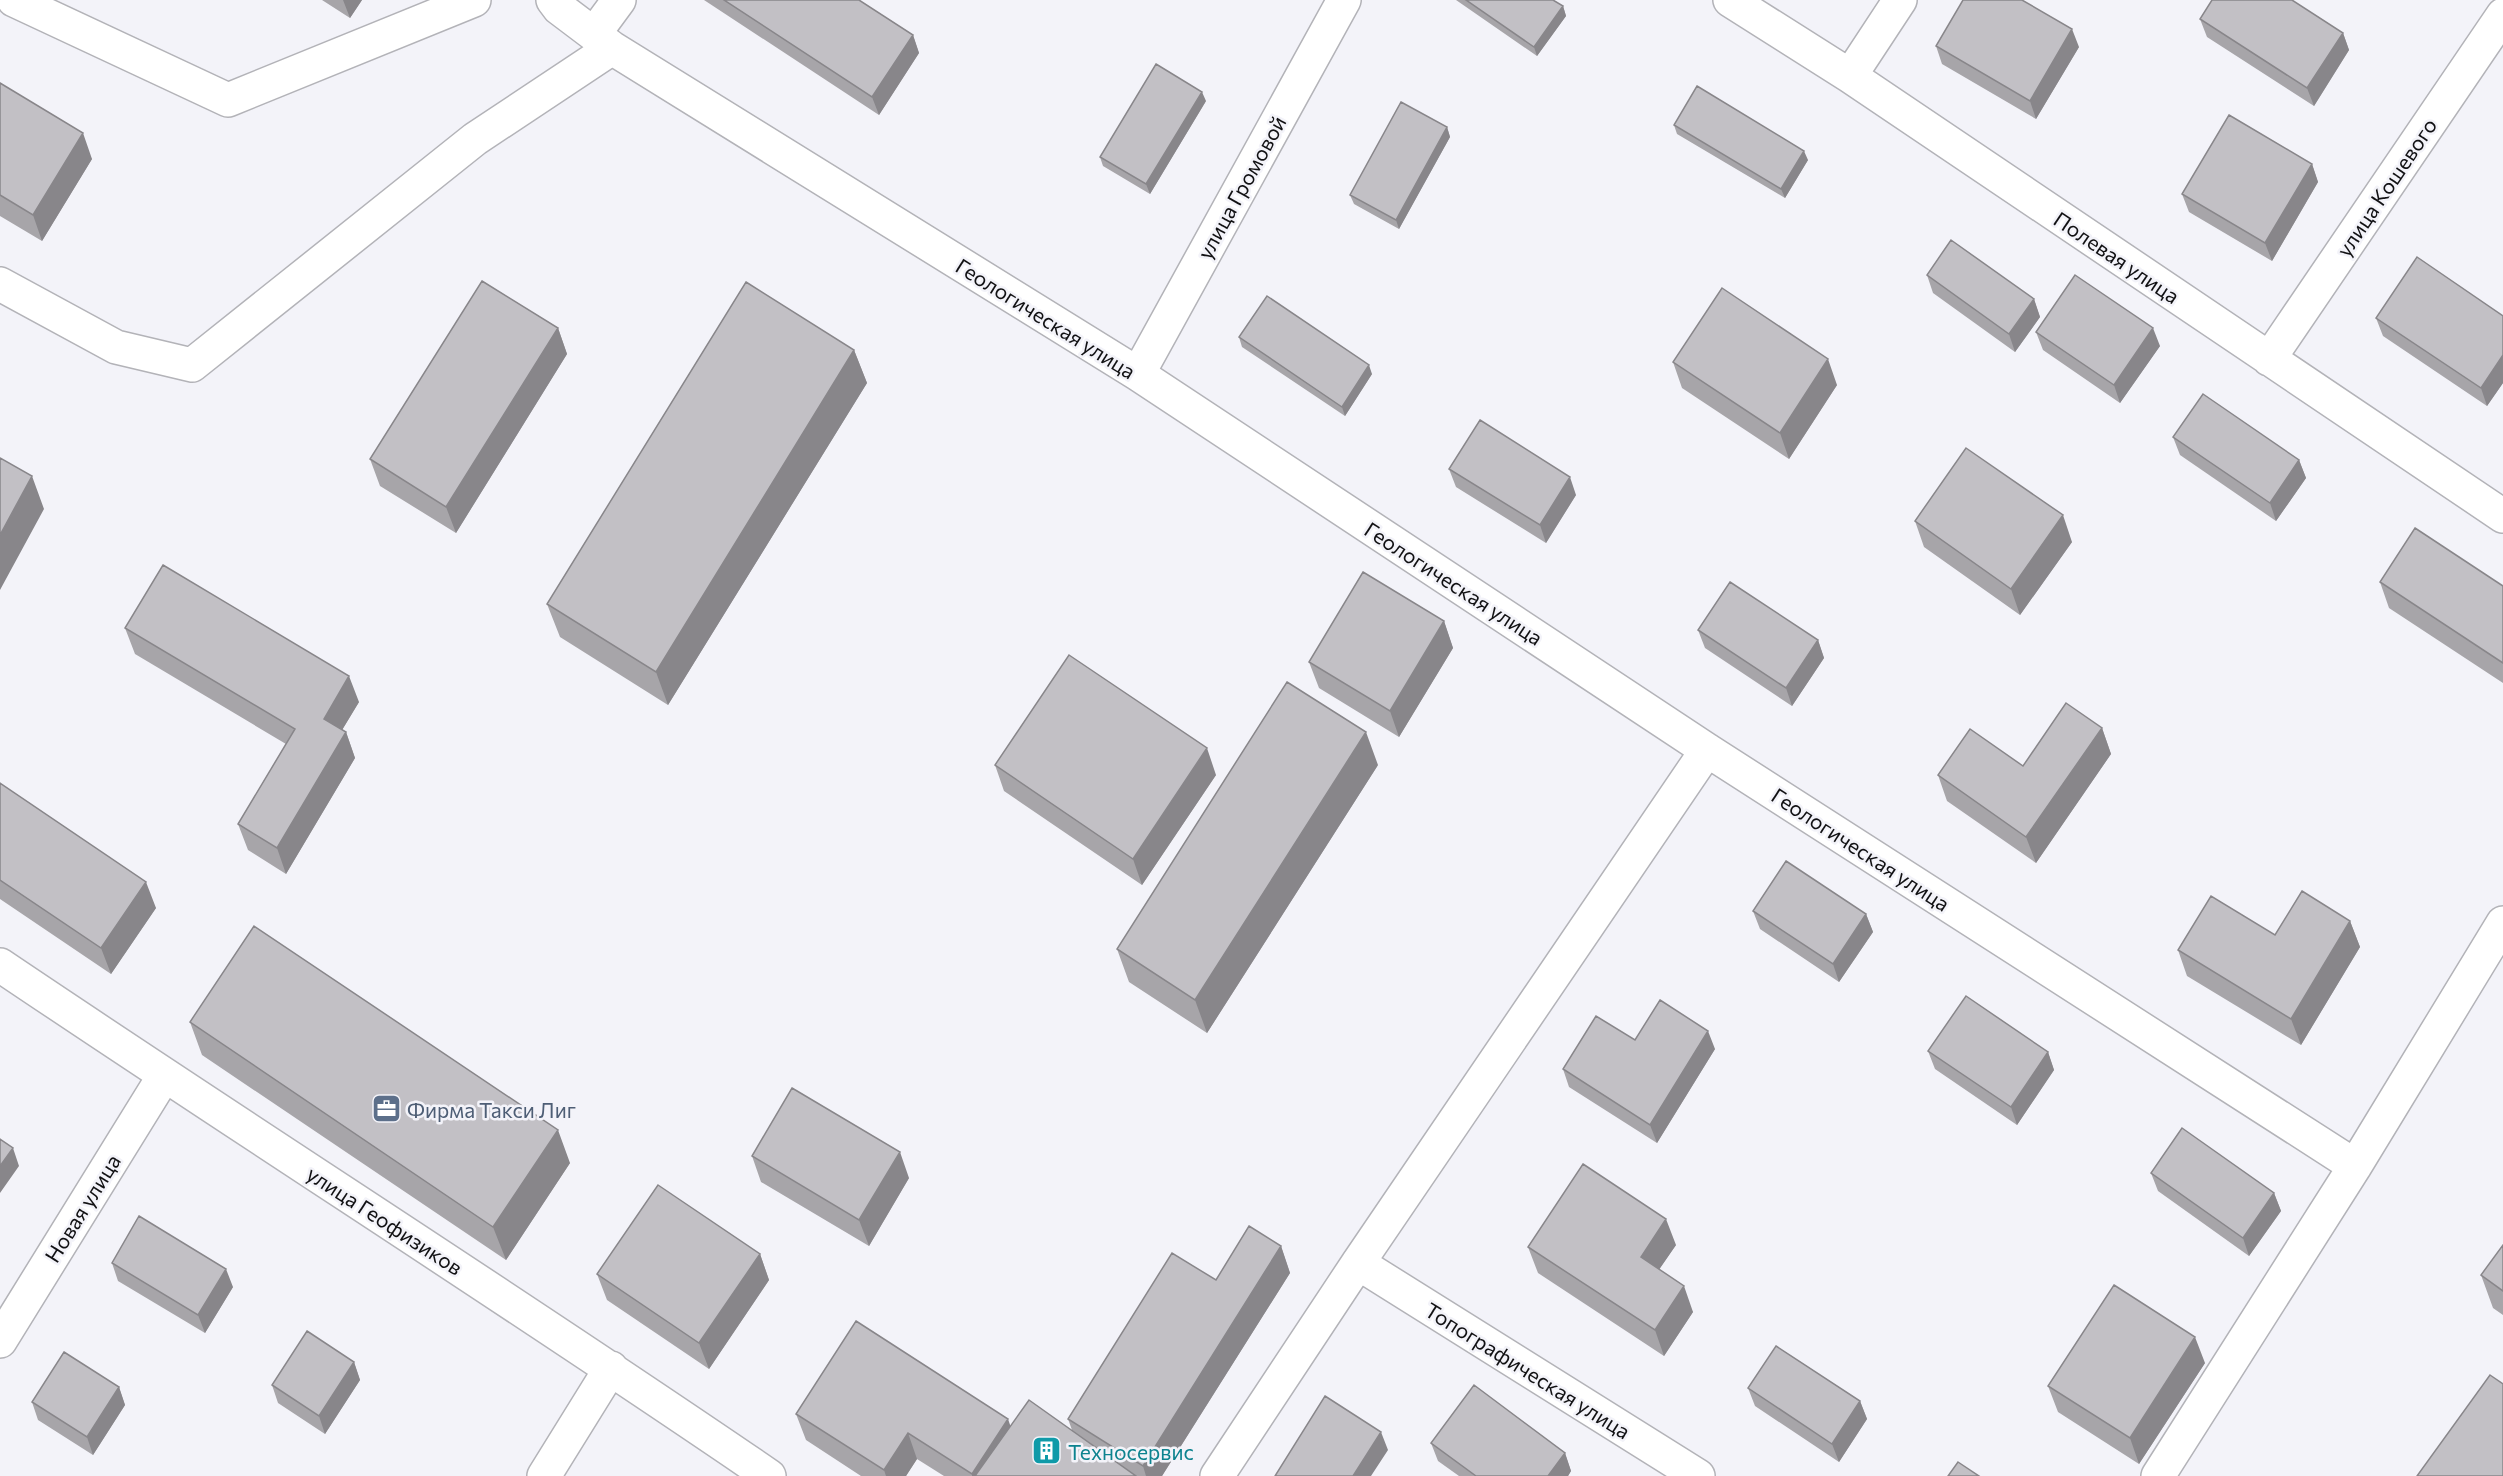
<svg xmlns="http://www.w3.org/2000/svg" width="2503" height="1476" viewBox="0 0 2503 1476" font-family="Commissioner,sans-serif">
	<style>
		.lines { fill: none; stroke-linecap: round; stroke-linejoin: round }
		.minor-casing { stroke: #b3b3b8; stroke-width: 36 }
		.minor { stroke: #fff; stroke-width: 33 }
		.wall { fill: #a7a5a9 }
		.shaded-wall { fill: #88868a }
		.building { fill: #c2c0c5; stroke: #88868a; stroke-width: 1.5 }
		.labels { text-anchor: middle; dominant-baseline: central; stroke-width: 5; stroke-linejoin: round; paint-order: stroke }
		.street-label { font-size: 21px; fill: #111113; stroke: #f3f3f9 }
		.service-label { font-size: 21px; fill: #4e5e75; stroke: #f3f3f9; text-anchor: start }
		.culture-label { font-size: 21px; fill: #0d838f; stroke: #f3f3f9; text-anchor: start }
	</style>
	<rect width="100%" height="100%" fill="#f3f3f9"/>
	<g class="lines">
		<defs>
			<path id="minor" d="M14 0 228 100 474 0
				M553 0 559 8 612 48 1138 374 1707 750 2355 1166
				M1730 0 1850 76 2503 516
				M594 34 619 0
				M1850 76 1900 0
				M0 284 116 347 192 365 475 139 612 48
				M2269 359 2503 15
				M1138 374 1344 0
				M0 965C255 1137 515 1302 769 1476
				M1358 1263 1698 1476
				M0 1341 164 1076
				M544 1476 611 1368
				M1217 1476 1358 1263 1707 750
				M2158 1476 2355 1166 2503 923"/>
		</defs>
		<!-- minor casing -->
		<use href="#minor" class="minor-casing"/>
		<!-- minor -->
		<use href="#minor" class="minor"/>
	</g>
	<!-- wall -->
	<path class="wall" d="M322 0H362L350 18Z
		M704 0H859L913 35 919 53 879 115Z
		M1456 0H1553L1563 6 1566 16 1537 56Z
		M2200 19 2343 33 2349 50 2314 106 2207 37Z
		M1936 46 2079 47 2036 119 1942 64Z
		M0 83 92 159 42 241 0 216Z
		M1206 101 1150 194 1103 166 1100 157Z
		M1674 125 1808 160 1785 198 1677 134Z
		M1447 127 1450 137 1399 229 1354 204 1350 195Z
		M2312 164 2318 182 2272 261 2189 212 2182 194Z
		M1927 275 2034 299 2040 317 2015 352 1933 293Z
		M2503 316V383L2487 406 2383 336 2376 318Z
		M558 328 567 354 456 533 380 486 370 459Z
		M2036 332 2160 346 2120 403 2043 350Z
		M1239 337 1372 374 1345 416 1242 347Z
		M854 350 867 383 668 705 560 637 547 604Z
		M1673 362 1837 385 1789 459 1682 388Z
		M2173 437 2299 460 2306 478 2276 521 2180 455Z
		M1449 469 1576 495 1546 543 1456 487Z
		M1915 521 2072 542 2020 615 1924 547Z
		M2380 582 2503 586V683L2389 608Z
		M1444 621 1453 648 1399 737 1319 688 1309 662Z
		M125 628 359 702 342 730 346 732 355 758 286 874 248 850 238 824 286 744 135 654Z
		M1698 630 1818 640 1824 658 1792 706 1705 648Z
		M2102 728 2111 754 2036 863 1947 801 1938 775 2023 766Z
		M995 765 1216 775 1142 885 1004 791Z
		M1378 765 1207 1033 1129 982 1117 949Z
		M0 783 156 908 111 974 0 899Z
		M1753 911 1866 914 1873 932 1839 982 1760 929Z
		M2350 921 2360 947 2301 1045 2187 976 2178 950 2275 935Z
		M190 1022 570 1163 506 1260 202 1055Z
		M1635 1040 1715 1049 1657 1143 1569 1087 1563 1069Z
		M1928 1051 2048 1052 2054 1070 2017 1125 1935 1069Z
		M752 1156 909 1178 869 1246 761 1182Z
		M2151 1173 2274 1193 2281 1211 2249 1256 2158 1191Z
		M1676 1245 1659 1269 1693 1312 1664 1356 1538 1273 1528 1247Z
		M1281 1246 1290 1273 1162 1476H944L917 1459 906 1476H861L806 1440 796 1414 1072 1430 1068 1419 1216 1280Z
		M760 1254 769 1280 709 1369 607 1300 597 1274Z
		M112 1263 233 1287 205 1333 118 1281Z
		M2481 1275 2503 1291V1315L2493 1308Z
		M354 1362 360 1380 325 1434 278 1403 272 1385Z
		M2205 1363 2139 1464 2058 1412 2048 1386Z
		M119 1387 125 1405 93 1455 38 1420 32 1402Z
		M1748 1388 1860 1401 1867 1419 1839 1462 1755 1406Z
		M1431 1443 1565 1453 1571 1471 1568 1476H1459L1438 1461Z"/>
	<!-- shaded-wall -->
	<path class="shaded-wall" d="M343 0H362L350 18Z
		M1563 6 1566 16 1537 56 1534 47Z
		M2072 29 2079 47 2036 119 2030 101Z
		M2343 33 2349 50 2314 106 2307 88Z
		M913 35 919 53 879 115 872 97Z
		M1202 92 1206 101 1150 194 1146 184Z
		M1447 127 1450 137 1399 229 1396 220Z
		M83 133 92 159 42 241 33 215Z
		M1804 151 1808 160 1785 198 1781 189Z
		M2312 164 2318 182 2272 261 2265 243Z
		M2034 299 2040 317 2015 352 2009 334Z
		M558 328 567 354 456 533 446 507Z
		M2153 328 2160 346 2120 403 2114 385Z
		M854 350 867 383 668 705 656 672Z
		M2503 355V383L2487 406 2481 388Z
		M1828 359 1837 385 1789 459 1780 433Z
		M1369 365 1372 374 1345 416 1342 407Z
		M2299 460 2306 478 2276 521 2270 503Z
		M32 476 44 509 0 590V535Z
		M1570 477 1576 495 1546 543 1540 525Z
		M2063 515 2072 542 2020 615 2011 589Z
		M1444 621 1453 648 1399 737 1390 711Z
		M1818 640 1824 658 1792 706 1786 688Z
		M349 676 359 702 333 745 324 719Z
		M2102 728 2111 754 2036 863 2026 837Z
		M346 732 355 758 286 874 277 848Z
		M1366 732 1378 765 1207 1033 1195 1000Z
		M1207 748 1216 775 1142 885 1133 859Z
		M146 882 156 908 111 974 101 948Z
		M1866 914 1873 932 1839 982 1833 964Z
		M2350 921 2360 947 2301 1045 2291 1019Z
		M1708 1031 1715 1049 1657 1143 1650 1125Z
		M2048 1052 2054 1070 2017 1125 2011 1107Z
		M558 1130 570 1163 506 1260 493 1227Z
		M13 1148 19 1166 0 1193V1166Z
		M900 1152 909 1178 869 1246 859 1220Z
		M2274 1193 2281 1211 2249 1256 2243 1238Z
		M1666 1219 1676 1245 1650 1283 1641 1257Z
		M1281 1246 1290 1273 1162 1476H1146L1143 1466Z
		M760 1254 769 1280 709 1369 699 1343Z
		M226 1269 233 1287 205 1333 198 1315Z
		M1684 1286 1693 1312 1664 1356 1655 1330Z
		M2195 1337 2205 1363 2139 1464 2130 1438Z
		M354 1362 360 1380 325 1434 319 1416Z
		M119 1387 125 1405 93 1455 87 1437Z
		M1860 1401 1867 1419 1839 1462 1832 1444Z
		M1008 1419 1017 1445 997 1476H972V1474Z
		M1381 1432 1388 1450 1371 1476H1353Z
		M908 1433 917 1459 906 1476H886L884 1470Z
		M1565 1453 1571 1471 1568 1476H1548Z"/>
	<!-- building -->
	<path class="building" d="M724 0H859L913 35 872 97Z
		M1466 0H1553L1563 6 1534 47Z
		M1963 0H2022L2072 29 2030 101 1936 46Z
		M2212 0H2292L2343 33 2307 88 2200 19Z
		M1156 64 1202 92 1146 184 1100 157Z
		M0 83 83 133 33 215 0 195Z
		M1697 86 1804 151 1781 189 1674 125Z
		M1401 102 1447 127 1396 220 1350 195Z
		M2229 115 2312 164 2265 243 2182 194Z
		M1951 240 2034 299 2009 334 1927 275Z
		M2417 257 2503 316V355L2481 388 2376 318Z
		M2075 275 2153 328 2114 385 2036 332Z
		M482 281 558 328 446 507 370 459Z
		M746 282 854 350 656 672 547 604Z
		M1722 288 1828 359 1780 433 1673 362Z
		M1267 296 1369 365 1342 407 1239 337Z
		M2203 394 2299 460 2270 503 2173 437Z
		M1480 420 1570 477 1540 525 1449 469Z
		M1966 448 2063 515 2011 589 1915 521Z
		M0 458 32 476 0 535Z
		M2415 528 2503 586V663L2380 582Z
		M163 565 349 676 324 719 346 732 277 848 238 824 295 729 125 628Z
		M1363 572 1444 621 1390 711 1309 662Z
		M1730 582 1818 640 1786 688 1698 630Z
		M1069 655 1207 748 1133 859 995 765Z
		M1287 682 1366 732 1195 1000 1117 949Z
		M2066 703 2102 728 2026 837 1938 775 1970 729 2023 766Z
		M0 783 146 882 101 948 0 880Z
		M1786 861 1866 914 1833 964 1753 911Z
		M2302 891 2350 921 2291 1019 2178 950 2211 896 2275 935Z
		M254 926 558 1130 493 1227 190 1022Z
		M1966 996 2048 1052 2011 1107 1928 1051Z
		M1660 1000 1708 1031 1650 1125 1563 1069 1596 1016 1635 1040Z
		M792 1088 900 1152 859 1220 752 1156Z
		M2182 1128 2274 1193 2243 1238 2151 1173Z
		M0 1139 13 1148 0 1166Z
		M1583 1164 1666 1219 1641 1257 1684 1286 1655 1330 1528 1247Z
		M658 1185 760 1254 699 1343 597 1274Z
		M139 1216 226 1269 198 1315 112 1263Z
		M1249 1226 1281 1246 1143 1466 1068 1419 1172 1253 1216 1280Z
		M2503 1245V1291L2481 1275Z
		M2114 1285 2195 1337 2130 1438 2048 1386Z
		M856 1321 1008 1419 972 1474 908 1433 884 1470 796 1414Z
		M307 1331 354 1362 319 1416 272 1385Z
		M1776 1346 1860 1401 1832 1444 1748 1388Z
		M64 1352 119 1387 87 1437 32 1402Z
		M2490 1375 2503 1384V1476H2417Z
		M1474 1385 1565 1453 1548 1476H1476L1431 1443Z
		M1325 1396 1381 1432 1353 1476H1275Z
		M1029 1400 1136 1476H975Z
		M1958 1462 1979 1476H1948Z"/>
	<!-- icons -->
	<defs>
		<symbol id="office-square" viewBox="-11 -11 22 22"><rect x="-9" y="-9" width="18" height="18" rx="4" fill="#5c6f8a" stroke="#f3f3f9"/><path d="M-6-3h4V-5.5h4V-3h4V5H-6ZM-1-4.5V-3h2v-1.5ZM-6 0V1H6V0Z" fill="#fff"/></symbol>
		<symbol id="building-square" viewBox="-11 -11 22 22"><rect x="-9" y="-9" width="18" height="18" rx="4" fill="#0f9aa8" stroke="#f3f3f9"/><path d="M-4-6H4V6H1V3H-1V6H-4ZM-2.5-4.3h1.7v1.8h-1.7ZM.8-4.3h1.7v1.8H.8ZM-2.5-1h1.7V.8h-1.7ZM.8-1h1.7V.8H.8Z" fill="#fff"/></symbol>
	</defs>
	<g fill-rule="evenodd">
		<use href="#office-square" x="370" y="1092" width="33" height="33"/>
		<use href="#building-square" x="1030" y="1434" width="33" height="33"/>
	</g>
	<g class="labels">
		<!-- street labels -->
		<g class="street-label">
			<text transform="translate(1241 187) rotate(-61)">улица Громовой</text>
			<text transform="translate(2386 187) rotate(-56)">улица Кошевого</text>
			<text transform="translate(2117 257) rotate(34)">Полевая улица</text>
			<text transform="translate(1046 318) rotate(32)">Геологическая улица</text>
			<text transform="translate(1454 583) rotate(33)">Геологическая улица</text>
			<text transform="translate(1861 849) rotate(33)">Геологическая улица</text>
			<text transform="translate(82 1208) rotate(-58)">Новая улица</text>
			<text transform="translate(385 1220) rotate(33)">улица Геофизиков</text>
			<text transform="translate(1528 1370) rotate(32)">Топографическая улица</text>
		</g>
		<!-- service labels -->
		<g class="service-label">
			<text x="407" y="1109">Фирма Такси Лиг</text>
		</g>
		<!-- culture labels -->
		<g class="culture-label">
			<text x="1068" y="1451">Техносервис</text>
		</g>
	</g>
</svg>
